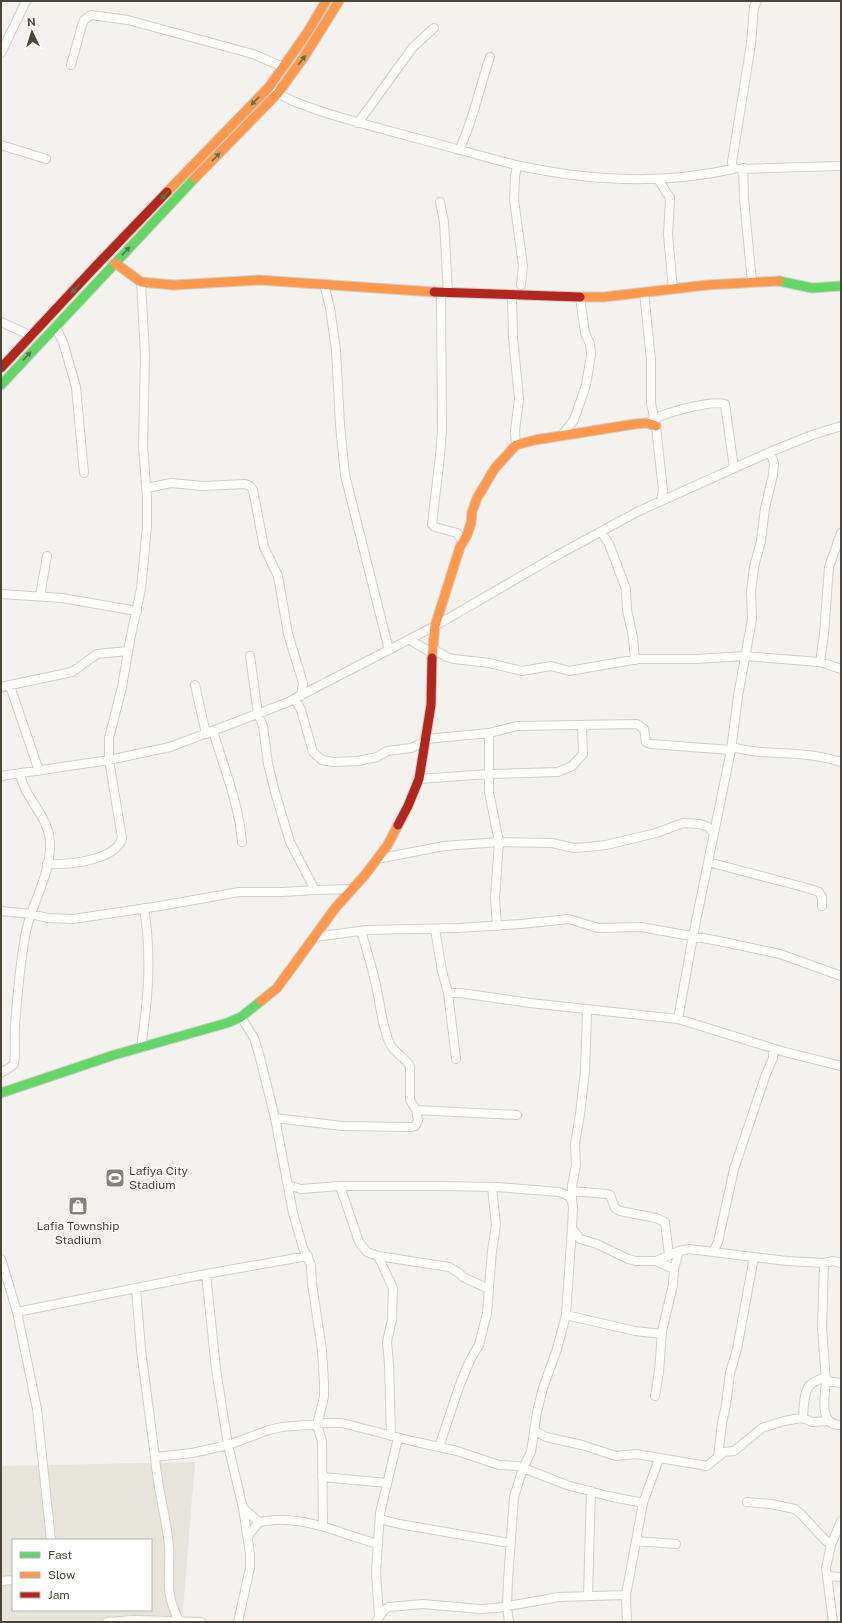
<svg xmlns="http://www.w3.org/2000/svg" width="842" height="1623" viewBox="0 0 842 1623" font-family="'Public Sans',sans-serif">
	<style>
		.residential { fill: #e7e4dc; fill-rule: evenodd }
		.lines { fill: none; stroke-linecap: round; stroke-linejoin: round }
		.street-casing { stroke: #d2d0cb; stroke-width: 10 }
		.fast-casing { stroke: #d3cfc5; stroke-width: 11 }
		.slow-casing { stroke: #d3cfc5; stroke-width: 11 }
		.jam-casing { stroke: #d3cfc5; stroke-width: 11 }
		.street { stroke: #fdfdfc; stroke-width: 8 }
		.fast { stroke: #63d668; stroke-width: 9 }
		.slow { stroke: #ff974d; stroke-width: 9 }
		.jam { stroke: #b3261e; stroke-width: 9 }
		.oneway { fill: #537749 }
		.labels { text-anchor: middle; dominant-baseline: central; stroke-width: 3; stroke-linejoin: round; paint-order: stroke }
		.poi-label { font-size: 12px; fill: #4b4439; stroke: #fff; text-anchor: start }
	</style>
	<rect width="100%" height="100%" fill="#f4f2ee"/>
	<!-- residential -->
	<path class="residential" d="M195 1462 182 1622H1V1466ZM13 1540H151V1610H13Z"/>
	<g class="lines">
		<defs>
			<path id="street" d="M1 53 26 1
				M71 65 82 25 84 20 91 15 128 20 253 54 283 67
				M276 92C290 102 307 106 323 112 351 121 379 128 408 136 444 145 480 156 516 165 588 181 661 185 733 169L732 162 751 44 754 7 757 1
				M358 123 413 47 434 28
				M1 145 46 159
				M459 150C474 120 479 88 490 57
				M517 165 515 177 514 200 523 266 521 285
				M743 168 744 199 752 282
				M740 169 841 166
				M658 179 670 198 668 235 673 289
				M440 202 444 222 448 293
				M324 284 330 308 336 350 340 425 345 475 389 650
				M644 292 651 360V403L656 426 663 491 661 501
				M441 293 442 430 440 456 432 524 435 527 457 533 463 542
				M512 295 513 337 519 399 515 431 516 445
				M1 322 32 336
				M55 326 63 342 76 387 84 473
				M649 422C662 413 711 400 725 404L734 468
				M561 436 574 420 586 385 591 355 590 344 585 333 580 297
				M147 488 171 483 203 486 245 484 250 486 253 490 264 547 278 576 280 587 288 634 303 683 301 696
				M601 532 609 544 626 589 627 610 633 637 635 660
				M1 594 62 598 137 611
				M40 596 47 556
				M410 640 432 653
				M433 649 447 657 454 659 489 663 522 671 551 666 569 671 638 659H696L744 656 820 662 841 669
				M250 656 258 714 263 726 268 764 275 792 290 842 315 890
				M820 662 824 634 829 567 841 533
				M195 685 206 734
				M10 686 39 771
				M1 687 72 672 97 654 128 651
				M295 699 301 710 313 752 322 760 333 762 358 761 377 757 387 751 411 748 426 741
				M213 731C224 768 239 804 242 842
				M489 733 517 726 637 724 644 729 646 742 651 744 731 750
				M426 739 489 733V792L499 842 495 898 497 926
				M731 747C741 749 752 752 762 752 791 754 813 753 841 762
				M1 776 109 760 170 747 286 703 435 626 554 557 637 512 770 452 812 435 841 426
				M419 779 489 774 558 772 572 766 583 754 582 726
				M377 859 444 846 499 842 552 843 574 848 588 847 606 845 656 833 683 823 700 824 708 827 714 833
				M708 862 807 888 819 892 822 897V906
				M47 864C67 865 116 861 122 838L109 760V738L122 687 130 640 141 589 147 526V497L143 447 145 355 141 282
				M1 911 31 914 48 918 73 919 160 906 239 892H283L315 890 352 889
				M435 929 442 971 448 993H461L530 1003 678 1019 785 1052 841 1066
				M315 937 367 930 458 928 521 924 569 919 598 928 641 927 719 941 780 954 841 976
				M448 993 456 1059
				M241 1017 254 1038 259 1054 275 1118 293 1213 303 1248 311 1265 312 1284 322 1350 324 1382V1397L317 1425 322 1441 323 1526
				M678 1019 693 936 731 750 738 696 752 619 751 592 754 567 761 541 765 508 773 475 774 463 770 452
				M141 1048C148 999 152 957 144 908
				M1 1073 12 1066 14 1064C16 1052 14 1039 15 1027 17 997 20 966 25 936 30 906 49 879 50 848 52 817 24 800 20 773
				M416 1110 517 1115
				M275 1118 342 1126 412 1127 415 1126 418 1121 416 1110 410 1100V1067C407 1058 395 1054 390 1044 382 1027 381 1008 377 990 373 970 367 951 361 931
				M288 1185 301 1189 340 1186H438L497 1187 559 1192 569 1196 572 1201 573 1207 572 1228 566 1315 557 1349 543 1388 537 1412 531 1452 523 1468 514 1497 508 1580 507 1607 509 1622
				M340 1186 359 1242 367 1252 378 1256 449 1267 459 1273 463 1277 489 1289
				M572 1191 607 1194 610 1195 615 1208 620 1211 656 1218 665 1222 669 1255
				M572 1201V1186L576 1165 575 1144 580 1114 585 1071 587 1014 585 1009
				M572 1228 580 1239 597 1244 628 1259 636 1261H656L679 1251 689 1249 787 1261 824 1263 833 1261 841 1263
				M713 1252 718 1242 734 1169 766 1074 773 1058V1048
				M378 1256 393 1288 392 1319 387 1342 389 1364 391 1436
				M1 1259 17 1312 37 1409 51 1540
				M656 1261 674 1269
				M824 1263 822 1328 826 1381
				M206 1274 216 1369 228 1445 269 1430 282 1427 328 1423H342L412 1441 457 1451 499 1465 518 1466 567 1485 608 1496 643 1503
				M136 1288 141 1350 155 1457
				M17 1312 206 1274 308 1256
				M566 1315 635 1331 662 1334
				M841 1383 826 1381C825 1396 818 1426 841 1425
				M655 1396 659 1372 662 1331 673 1285 674 1269 679 1251
				M803 1418C804 1409 803 1390 811 1384 815 1381 821 1379 826 1377
				M534 1430 546 1437 582 1445 616 1456 636 1454 707 1466 724 1452 734 1451 762 1428 784 1421 795 1419 803 1418 812 1422 828 1421
				M439 1447 459 1387 470 1360 479 1345 487 1313 492 1251 496 1225 492 1187
				M718 1457 722 1423 726 1405 730 1373 737 1349 754 1257
				M322 1477 387 1483
				M747 1502 771 1504 795 1509 801 1514 826 1541 831 1545
				M243 1508 259 1522 248 1536
				M380 1519 399 1524 510 1543
				M259 1522C268 1521 278 1519 287 1520 319 1522 348 1536 378 1544
				M636 1541 676 1544
				M827 1576 841 1577
				M1 1581 13 1580
				M588 1595 591 1491
				M379 1616 376 1573 380 1513 398 1438
				M179 1621C163 1589 171 1577 169 1546 166 1516 157 1487 155 1457L192 1453 228 1445 243 1508 250 1554V1568L238 1622
				M107 1622 134 1620 201 1622
				M376 1622 384 1610 389 1607 423 1604 480 1609 497 1608 559 1597 626 1595
				M627 1622 626 1595 643 1503 659 1459
				M833 1622 826 1568 831 1545 841 1521"/>
			<path id="fast" d="M779 281 812 288 841 286
				M1 385 195 178
				M1 1093 114 1055 227 1023 241 1017 261 1001"/>
			<path id="slow" d="M195 178 278 93 304 57 339 1
				M167 192 269 87 307 33 326 1
				M115 263 141 282 174 285 259 280 434 292
				M580 297H604L707 285 779 281
				M432 658 435 626 460 547 467 535 471 523 472 512 477 498 495 468 516 445 535 440 635 424 647 423 656 426
				M261 1001 277 988 336 907 365 875 387 846 398 825"/>
			<path id="jam" d="M434 292 580 297
				M1 368 94 268 167 192
				M398 825 408 806 419 779 431 705 432 658"/>
		</defs>
		<!-- street casing -->
		<use href="#street" class="street-casing"/>
		<!-- fast casing -->
		<use href="#fast" class="fast-casing"/>
		<!-- slow casing -->
		<use href="#slow" class="slow-casing"/>
		<!-- jam casing -->
		<use href="#jam" class="jam-casing"/>
		<!-- street -->
		<use href="#street" class="street"/>
		<!-- fast -->
		<use href="#fast" class="fast"/>
		<!-- slow -->
		<use href="#slow" class="slow"/>
		<!-- jam -->
		<use href="#jam" class="jam"/>
	</g>
	<!-- one-way arrows -->
	<defs><path id="oneway-solid" d="M-6-.8H1V-3.2L6.5 0L1 3.2V.8H-6Z"/></defs>
	<g class="oneway">
		<use href="#oneway-solid" transform="translate(302 60) rotate(-53)"/>
		<use href="#oneway-solid" transform="translate(255 101) rotate(134)"/>
		<use href="#oneway-solid" transform="translate(216 157) rotate(-46)"/>
		<use href="#oneway-solid" transform="translate(165 195) rotate(133)"/>
		<use href="#oneway-solid" transform="translate(126 251) rotate(-47)"/>
		<use href="#oneway-solid" transform="translate(75 289) rotate(132)"/>
		<use href="#oneway-solid" transform="translate(27 356) rotate(-48)"/>
	</g>
	<!-- icons -->
	<defs>
		<symbol id="stadium-square" viewBox="-11 -11 22 22"><rect x="-9" y="-9" width="18" height="18" rx="4" fill="#868178" stroke="#fff"/><path d="M0-5a6.5 5 0 1 0 0 10a6.5 5 0 1 0 0-10ZM-3.5-1.8h7v3.6h-7Z" fill="#fff"/></symbol>
		<symbol id="shop-square" viewBox="-11 -11 22 22"><rect x="-9" y="-9" width="18" height="18" rx="4" fill="#868178" stroke="#fff"/><path d="M-5-2.5h2.3a2.7 3.5 0 0 1 5.4 0H5L5.5 6h-11ZM-1.5-2.5h3a1.5 2.3 0 0 0-3 0Z" fill="#fff"/></symbol>
	</defs>
	<g fill-rule="evenodd">
		<use href="#stadium-square" x="104" y="1167" width="22" height="22"/>
		<use href="#shop-square" x="67" y="1195" width="22" height="22"/>
	</g>
	<g class="labels">
		<!-- poi labels -->
		<g class="poi-label">
			<text x="129" y="1171">Lafiya City<tspan x="129" dy="14">Stadium</tspan></text>
			<text x="78" y="1226" text-anchor="middle">Lafia Township<tspan x="78" dy="14">Stadium</tspan></text>
		</g>
	</g>
	<!-- border -->
	<rect width="842" height="1623" fill="none" stroke="#4b4439" stroke-width="4"/>
	<!-- legend -->
	<rect x="12" y="1539" width="140" height="72" fill="#ffffff" stroke="#b7b4b0"/>
	<rect x="20" y="1552" width="20" height="6" fill="#63d668" stroke="#b7b4b0"/>
	<text x="48" y="1559" font-size="12" fill="#4b4439">Fast</text>
	<rect x="20" y="1572" width="20" height="6" fill="#ff974d" stroke="#b7b4b0"/>
	<text x="48" y="1579" font-size="12" fill="#4b4439">Slow</text>
	<rect x="20" y="1592" width="20" height="6" fill="#b3261e" stroke="#b7b4b0"/>
	<text x="48" y="1599" font-size="12" fill="#4b4439">Jam</text>
	<!-- north arrow -->
	<g transform="translate(32 32) rotate(356)" stroke="#ffffff" stroke-width="3" paint-order="stroke">
	<path d="M0-3L7 15L0 10L-7 15Z" fill="#4b4439"/>
	<text y="-6" font-size="11" font-weight="bold" text-anchor="middle" fill="#4b4439">N</text>
	</g>
</svg>
